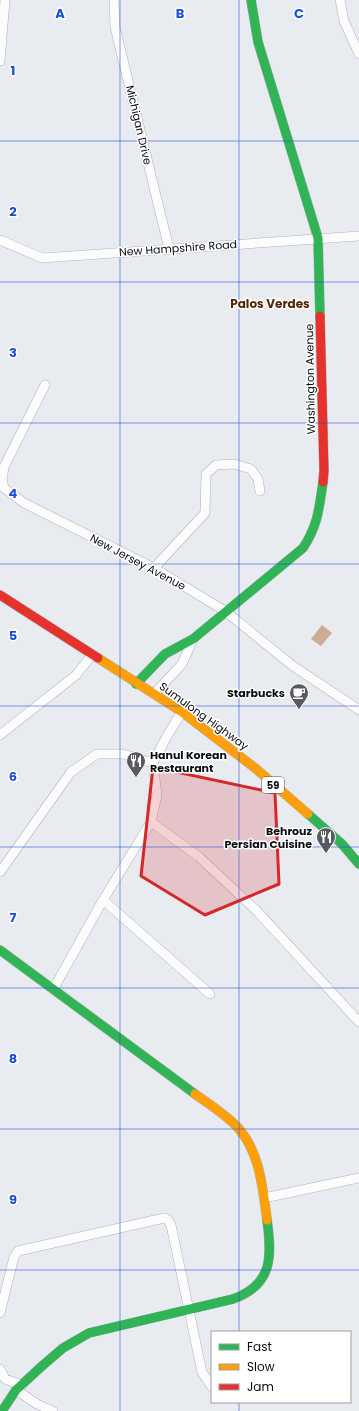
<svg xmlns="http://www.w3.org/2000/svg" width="359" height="1411" viewBox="0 0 359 1411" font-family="Poppins,sans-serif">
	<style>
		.water { fill: #ceab96 }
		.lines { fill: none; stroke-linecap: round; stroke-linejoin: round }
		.street-casing { stroke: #b0b2b6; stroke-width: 10 }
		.fast-casing { stroke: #b0b2b6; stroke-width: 10 }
		.slow-casing { stroke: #b0b2b6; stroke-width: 10 }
		.jam-casing { stroke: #b0b2b6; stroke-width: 10 }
		.street { stroke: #fcfcfd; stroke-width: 9 }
		.fast { stroke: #30b455; stroke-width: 9 }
		.slow { stroke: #ff9f0a; stroke-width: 9 }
		.jam { stroke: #e5322d; stroke-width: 9 }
		.marked { fill: #d62828; fill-opacity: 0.2; stroke: #d62828; stroke-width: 3; stroke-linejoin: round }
		.grid { fill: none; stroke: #1d4ed8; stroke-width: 1; stroke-opacity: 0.55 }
		.labels { text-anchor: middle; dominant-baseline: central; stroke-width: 3; stroke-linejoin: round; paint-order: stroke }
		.shield { fill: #fff; stroke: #545557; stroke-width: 1 }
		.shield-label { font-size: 10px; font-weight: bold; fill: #0b0c0f }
		.street-label { font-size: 11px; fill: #0b0c0f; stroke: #fff }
		.poi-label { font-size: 11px; font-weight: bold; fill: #0b0c0f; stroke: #fff; text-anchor: end }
		.neighbourhood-label { font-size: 12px; font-weight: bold; fill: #542605; stroke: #fff }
		.grid-label { font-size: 13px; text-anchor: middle; font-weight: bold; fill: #1d4ed8; stroke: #fff; stroke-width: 3; stroke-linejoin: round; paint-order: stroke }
	</style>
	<rect width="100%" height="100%" fill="#e8ebf0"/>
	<!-- water -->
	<path class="water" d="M322 625 332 633 321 646 311 639Z"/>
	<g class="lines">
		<defs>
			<path id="street" d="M114 0 115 27 169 249
				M340 0 344 21 359 54
				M0 61 5 0
				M0 240 42 258 359 236
				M45 385 4 467 2 480 4 488 24 503 154 568 225 611 293 666 359 710
				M154 568 205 513 206 474 216 465 234 464 251 469 258 479 260 491
				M154 694 182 664 193 639
				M0 735 76 675 92 655
				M151 822 199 857 257 911 359 1022
				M0 872 71 772 97 754H123L153 763
				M103 900 210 994
				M54 988 103 900 151 822 157 795 153 763 167 736 182 712
				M264 1198 359 1178
				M0 1313 14 1257 18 1251 164 1218 167 1219 171 1225 202 1372 212 1387
				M0 1369 5 1379 22 1385
				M16 1390 37 1404 53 1411"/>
			<path id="fast" d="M251 0 258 42 318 238 320 316
				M136 684 165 654 193 639 303 548C318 525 319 509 323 482
				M308 814 342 844 359 864
				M0 950 195 1094
				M2 1411 16 1390 42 1366 63 1348 89 1333 233 1299C273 1285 272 1256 267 1220"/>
			<path id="slow" d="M98 658 182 712 255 768 308 814
				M195 1094C210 1105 227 1115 239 1129 260 1153 263 1190 267 1220"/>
			<path id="jam" d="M320 316 324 471 323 482
				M0 595 98 658"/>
		</defs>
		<!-- street casing -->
		<use href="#street" class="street-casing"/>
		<!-- fast casing -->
		<use href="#fast" class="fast-casing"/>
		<!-- slow casing -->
		<use href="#slow" class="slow-casing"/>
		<!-- jam casing -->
		<use href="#jam" class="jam-casing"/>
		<!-- street -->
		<use href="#street" class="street"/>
		<!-- fast -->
		<use href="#fast" class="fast"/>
		<!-- slow -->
		<use href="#slow" class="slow"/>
		<!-- jam -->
		<use href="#jam" class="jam"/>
	</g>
	<!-- marked area -->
	<path class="marked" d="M153 767 275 793 279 884 205 915 141 876Z"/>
	<!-- grid -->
	<path class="grid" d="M120 0V1411M239 0V1332M0 141H359M0 282H359M0 423H359M0 564H359M0 706H359M0 847H359M0 988H359M0 1129H359M0 1270H359M239 1402V1411"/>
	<!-- icons -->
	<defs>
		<symbol id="cafe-pin" viewBox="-11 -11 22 30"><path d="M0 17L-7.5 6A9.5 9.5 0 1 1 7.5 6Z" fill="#585a5e" stroke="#fff"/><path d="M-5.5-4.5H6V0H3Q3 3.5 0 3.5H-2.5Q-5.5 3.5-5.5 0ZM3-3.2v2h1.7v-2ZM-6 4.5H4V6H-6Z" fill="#fff"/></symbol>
		<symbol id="restaurant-pin" viewBox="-11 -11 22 30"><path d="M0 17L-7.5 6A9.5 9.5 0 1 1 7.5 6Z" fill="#585a5e" stroke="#fff"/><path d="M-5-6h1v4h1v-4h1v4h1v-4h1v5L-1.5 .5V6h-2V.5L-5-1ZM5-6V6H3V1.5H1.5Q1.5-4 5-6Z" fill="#fff"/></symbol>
	</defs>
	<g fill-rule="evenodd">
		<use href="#cafe-pin" x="288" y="682" width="22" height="30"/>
		<use href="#restaurant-pin" x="125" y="750" width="22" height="30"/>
		<use href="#restaurant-pin" x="315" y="826" width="22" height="30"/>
	</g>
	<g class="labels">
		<!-- shield labels -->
		<rect class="shield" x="262" y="777" width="22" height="16" rx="3"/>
		<g class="shield-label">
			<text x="273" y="785">59</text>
		</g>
		<!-- street labels -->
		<g class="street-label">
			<text transform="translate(139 125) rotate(77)">Michigan Drive</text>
			<text transform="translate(178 248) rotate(-4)">New Hampshire Road</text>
			<text transform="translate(310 379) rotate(-91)">Washington Avenue</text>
			<text transform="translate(138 562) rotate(28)">New Jersey Avenue</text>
			<text transform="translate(204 716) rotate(36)">Sumulong Highway</text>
		</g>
		<!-- poi labels -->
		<g class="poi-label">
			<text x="285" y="693">Starbucks</text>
			<text x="150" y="755" text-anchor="start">Hanul Korean<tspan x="150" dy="13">Restaurant</tspan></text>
			<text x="312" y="831">Behrouz<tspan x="312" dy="13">Persian Cuisine</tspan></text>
		</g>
		<!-- neighbourhood labels -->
		<g class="neighbourhood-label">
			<text x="270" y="303">Palos Verdes</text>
		</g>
	</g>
	<g class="grid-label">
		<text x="60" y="18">A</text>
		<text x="180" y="18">B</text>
		<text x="299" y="18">C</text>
		<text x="13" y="75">1</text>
		<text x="13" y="216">2</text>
		<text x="13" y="357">3</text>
		<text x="13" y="498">4</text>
		<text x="13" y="640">5</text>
		<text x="13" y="781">6</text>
		<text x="13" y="922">7</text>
		<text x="13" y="1063">8</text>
		<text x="13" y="1204">9</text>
	</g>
	<!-- legend -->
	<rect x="211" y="1331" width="140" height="72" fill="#ffffff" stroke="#9d9e9f"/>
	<rect x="219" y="1344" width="20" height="6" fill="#30b455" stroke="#9d9e9f"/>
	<text x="247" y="1351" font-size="12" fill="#0b0c0f">Fast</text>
	<rect x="219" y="1364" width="20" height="6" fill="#ff9f0a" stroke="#9d9e9f"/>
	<text x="247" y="1371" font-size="12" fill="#0b0c0f">Slow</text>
	<rect x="219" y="1384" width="20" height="6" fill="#e5322d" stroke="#9d9e9f"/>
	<text x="247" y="1391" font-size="12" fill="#0b0c0f">Jam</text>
</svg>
